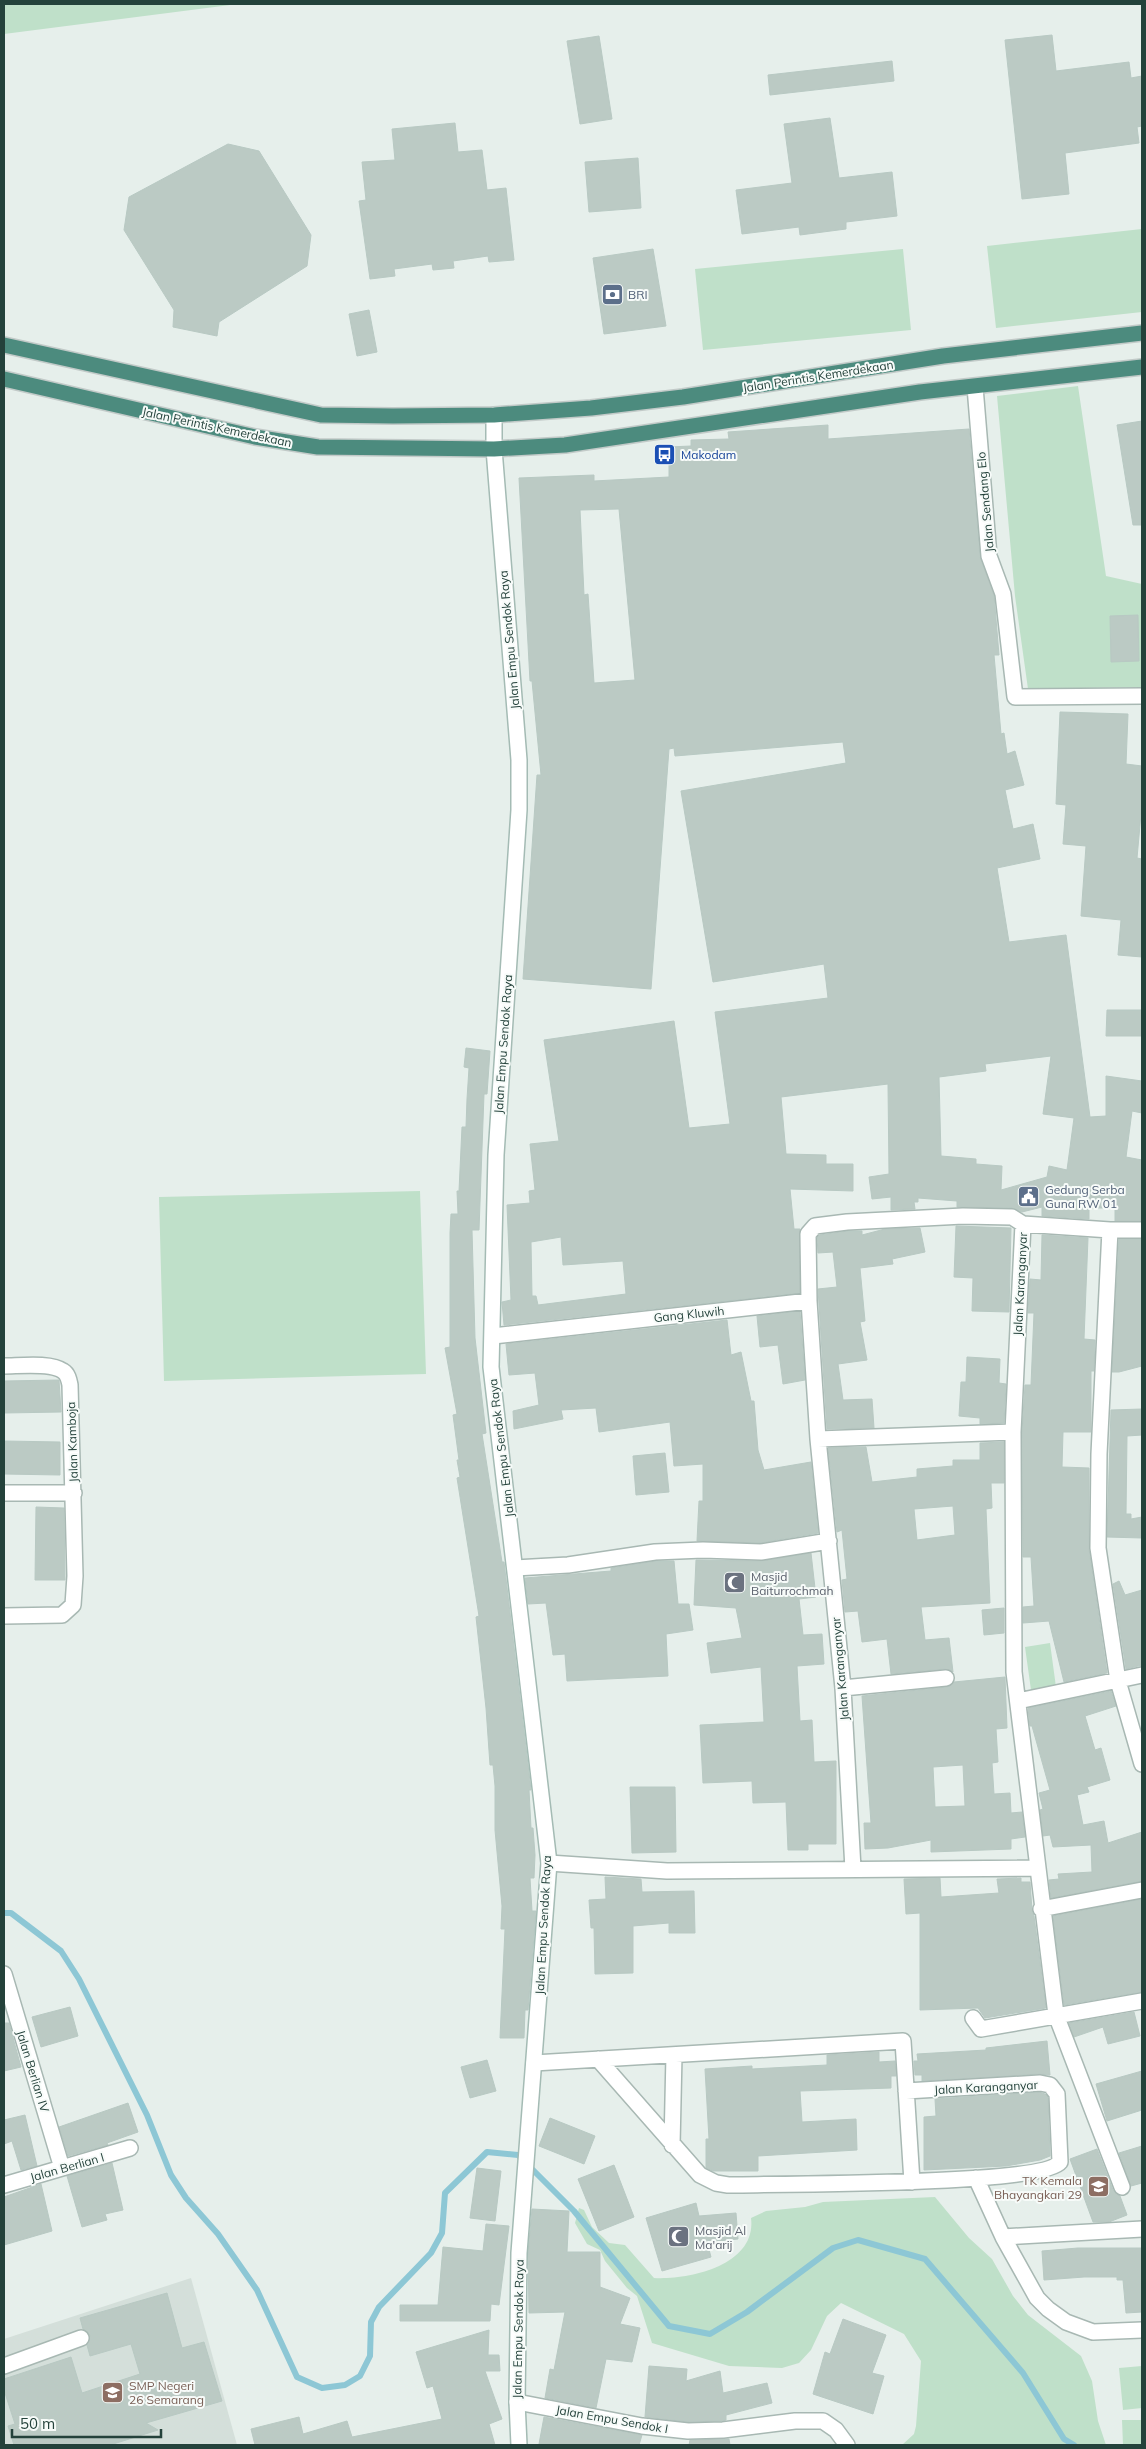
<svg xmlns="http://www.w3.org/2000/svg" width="1146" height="2449" viewBox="0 0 1146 2449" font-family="Mulish,sans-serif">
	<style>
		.built { fill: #d4dfda }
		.green { fill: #bfe0c9 }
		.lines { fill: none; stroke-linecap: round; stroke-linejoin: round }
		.stream { stroke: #8dc7d5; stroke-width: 6 }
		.building { fill: #bbcac4; stroke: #b8c9c3; fill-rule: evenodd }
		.minor-casing { stroke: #a8b8b3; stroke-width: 18 }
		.secondary-casing { stroke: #a4bbb4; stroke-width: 18 }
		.trunk-casing { stroke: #c2cac8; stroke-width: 18 }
		.minor { stroke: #fff; stroke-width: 15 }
		.secondary { stroke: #fff; stroke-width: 15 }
		.trunk { stroke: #4c8b7e; stroke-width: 15 }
		.labels { text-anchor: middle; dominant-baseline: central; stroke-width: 4; stroke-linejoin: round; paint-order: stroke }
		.service-label { font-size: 12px; fill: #4e5e75; stroke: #f7fbf9; text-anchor: start }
		.street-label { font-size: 12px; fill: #24423b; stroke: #f7fbf9 }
		.transit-label { font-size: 12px; fill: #164399; stroke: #f7fbf9; text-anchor: start }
		.worship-label { font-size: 12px; fill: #5b616d; stroke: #f7fbf9; text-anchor: start }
		.education-label { font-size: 12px; fill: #785e54; stroke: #f7fbf9; text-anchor: end }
	</style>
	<rect width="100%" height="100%" fill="#e6efeb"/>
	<!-- built -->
	<path class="built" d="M191 2278 237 2445H4V2339Z"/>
	<!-- green -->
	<path class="green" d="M4 4H238L4 34Z
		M1142 229V312L996 328 987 246Z
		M903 249 911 330 703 350 695 269Z
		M1078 386 1106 576 1142 584V687L1028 689 1015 596 997 396Z
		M420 1191 426 1374 164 1381 159 1197Z
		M1050 1643 1056 1687 1031 1690 1025 1647Z
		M935 2197 969 2238 992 2259 1013 2296 1028 2315 1081 2356 1092 2381 1098 2421 1106 2445H902L914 2434 916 2426 921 2361 904 2334 841 2303 827 2316 811 2350 799 2363 782 2368 729 2366 652 2343 637 2296 627 2288 605 2261 600 2250 587 2244 575 2223 579 2208 584 2210 592 2227 609 2243 625 2245 654 2278C690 2280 757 2265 751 2218L766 2211 805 2207 823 2202Z
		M1142 2366V2408L1123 2410 1119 2368Z
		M1122 2420H1142V2445H1123Z"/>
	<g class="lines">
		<!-- stream -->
		<path class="stream" d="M4 1913H11L61 1951 79 1979 147 2115 171 2175 186 2198 218 2234 257 2290 297 2377 322 2388 345 2385 360 2376 370 2356 371 2322 379 2307 431 2253 442 2233 445 2193 487 2152 518 2155 574 2211 669 2326 710 2334 747 2312 833 2248 858 2240 925 2259 1023 2373 1064 2439 1074 2445"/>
	</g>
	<!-- building -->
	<path class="building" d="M1052 35 1056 71 1129 62 1131 78 1142 76V126L1137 127 1139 143 1065 153 1069 194 1022 199 1005 40Z
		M599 36 612 119 580 124 567 41Z
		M892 61 894 81 770 95 768 75Z
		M830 118 839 178 892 172 897 216 846 222V229L800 235 799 227 742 234 736 190 792 183 784 124Z
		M455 123 458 152 482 150 487 190 506 188 514 260 489 262 488 256 453 261 454 268 433 270 432 264 394 269 395 276 370 279 359 201 366 200 362 162 395 160 392 129Z
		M228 144 259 151 311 235 307 266 219 322 217 336 173 327 174 310 124 230 129 197Z
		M638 158 641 208 589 212 585 162Z
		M653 249 666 326 604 334 593 258Z
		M369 310 377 352 357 356 349 314Z
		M1142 421V525H1133L1117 425Z
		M828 425V439L969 429 980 557 994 595 999 655H994L1001 734 1004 733 1007 754 1015 751 1024 785 1005 790 1013 829 1033 824 1040 859 997 868 1009 942 1066 935 1090 1117 1106 1116V1076L1142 1081V1113L1132 1111 1126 1157 1142 1160V1221H1115V1208H1089V1219L1042 1216V1207L1022 1212 1012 1208 957 1207V1201L918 1198V1202H914L915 1209 891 1210V1197L872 1199 869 1177 889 1174 888 1084 781 1097 786 1154 826 1155V1164H853V1191L790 1189 794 1229H800V1293L504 1325 502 1302 511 1300 507 1205 530 1203 529 1191 535 1190 530 1144 559 1141 544 1040 674 1021 689 1128 730 1124 715 1012 828 998 824 964 713 982 681 791 846 763 843 742 675 756 674 748 669 749 651 989 523 979 537 775H541L532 681H530L519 478 594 475V481L669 477V447L691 446V440L729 439 728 432ZM619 509 635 680 594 683 588 594 584 595 580 510ZM1051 1056 1043 1114 1074 1118 1067 1170 1049 1166 1047 1177 1001 1190 1002 1166 976 1164V1159L941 1156 939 1077 986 1071 985 1064ZM561 1237 563 1265 623 1261 626 1294 538 1305 536 1296H532L531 1242Z
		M1138 615 1139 661 1111 662 1110 616Z
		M1060 712 1128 714 1126 764 1142 766V803L1137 858 1142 859V957L1118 955 1121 920 1081 916 1086 846 1063 844 1066 805 1056 804Z
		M1107 1010H1142V1036H1106Z
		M466 1048 490 1051 487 1094H484L479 1230H472L475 1338 486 1433 482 1434 502 1562H504L531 1790H529L531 1828H533L535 1855 534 1878H530L532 1911H536L528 2010H525L524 2038H500L505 1929H501L502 1906 495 1830V1786L493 1765H490L486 1708 476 1617 479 1616 457 1478 460 1477 457 1460H459L453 1415 457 1414 445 1348 450 1347V1233L451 1214H458L457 1191H459L462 1127H466L467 1099 469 1068 464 1067Z
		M956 1226 1011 1228 1009 1312 972 1311 973 1278 954 1277Z
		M920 1228 925 1252 892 1259 893 1264 860 1268 865 1321 860 1322 867 1360 838 1364 843 1400 872 1399 874 1428 827 1429 818 1289 837 1287 833 1252 818 1253 817 1237 820 1235 848 1231H862V1235L885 1229Z
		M1042 1235 1088 1238 1084 1339 1095 1340 1094 1371H1091V1432H1063L1062 1467 1089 1468V1549L1107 1673 1064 1682 1049 1621 1023 1623V1607L1034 1606 1031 1557H1023L1022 1432 1025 1385H1031L1034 1313H1028L1030 1279 1041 1280Z
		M1119 1239H1142V1366L1119 1372H1112Z
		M800 1311 805 1380 783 1384 778 1345 760 1347 757 1316Z
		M727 1320 731 1355 741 1352 751 1401H754L758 1450 764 1470 811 1462 818 1533 760 1543 697 1541 699 1501H703V1464L674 1466 670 1422 599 1432 596 1408 561 1410 563 1419 514 1429 513 1411 539 1405 535 1373 509 1375 506 1344Z
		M967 1357 1000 1359 999 1383 1006 1384 1004 1423 980 1424V1418L959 1416 961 1382H966Z
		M59 1380 61 1412 4 1413V1381Z
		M1142 1409V1435L1127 1436 1126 1514H1131V1519L1142 1517V1538L1107 1537 1111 1410Z
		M4 1441 60 1442V1475L4 1474Z
		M1004 1442V1483H991L992 1508 986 1509 990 1603 921 1607 925 1640 949 1638 953 1672 945 1669 891 1674 887 1639 862 1642 858 1611 845 1612 842 1580 847 1579 842 1530 837 1532 828 1448 866 1447 872 1482 917 1477V1469L953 1466V1460H980V1443ZM953 1506 955 1535 917 1540 914 1509Z
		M665 1453 669 1492 636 1495 633 1456Z
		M36 1507 64 1508 65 1580H35Z
		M811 1553 816 1597 799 1599 803 1635 822 1634 824 1664 797 1666 800 1721 812 1720 814 1762 836 1761V1844H808V1850H788L786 1802 753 1803 752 1781 703 1783 700 1725 764 1722 761 1667 711 1673 707 1643 742 1638 736 1608 694 1605 696 1560 761 1561Z
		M656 1561H674L678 1604H689L693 1630 666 1634 668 1676 567 1681 565 1654 553 1655 546 1603 528 1604 525 1578 611 1571V1568Z
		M1119 1581 1125 1595 1142 1590V1665L1126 1669 1113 1584Z
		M1004 1608V1633L984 1635 982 1610Z
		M1005 1677 1007 1728 996 1729 998 1762 992 1763 994 1794 1010 1793 1011 1813 1022 1812 1025 1837 1011 1839V1849L931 1852V1840L888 1848 865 1849 864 1823H871L862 1696 947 1687 954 1682ZM963 1765 965 1806 935 1807 933 1767Z
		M1111 1691 1116 1706 1085 1716 1095 1750 1101 1748 1110 1780 1087 1787 1089 1792 1077 1795 1083 1825 1104 1821 1108 1843 1142 1832V1881L1051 1898 1049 1880 1059 1879 1058 1874 1092 1872 1091 1845 1053 1847 1050 1835 1043 1836 1040 1810 1043 1809 1039 1793 1050 1790 1032 1726H1030L1028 1708Z
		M630 1787H675L676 1852 632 1853Z
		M605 1877 641 1879 642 1892 694 1891 695 1933H669V1923L633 1926V1973L595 1974 594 1928H591L589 1900 606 1899Z
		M940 1878 941 1897 999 1893 997 1879 1021 1878V1882H1030L1032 1910 1034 1916 1046 2008 985 2018 978 2008 920 2010V1913L906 1914 904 1879Z
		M1142 1899V1992L1064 2005 1053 1916Z
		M70 2007 78 2036 41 2047 32 2017Z
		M1134 2012 1140 2036 1108 2044 1103 2027 1074 2037 1069 2023Z
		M4 2023H9L21 2067 4 2071Z
		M1047 2041 1050 2075 1039 2074 922 2081V2075H915L914 2061H918L917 2054 986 2050V2048Z
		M879 2052V2062L895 2061 896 2076H891V2088L800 2091 802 2122 856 2119 857 2150 758 2156V2171H713L706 2168V2139H709L705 2069 752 2066V2069L827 2065V2055Z
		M487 2060 496 2091 470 2098 461 2067Z
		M1142 2071V2110L1107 2121 1096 2084Z
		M1039 2092 1045 2094 1048 2097 1050 2156 1040 2160 1006 2166 924 2170V2117L936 2116 935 2099Z
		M128 2103 138 2132 107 2143 108 2145 68 2156 59 2127Z
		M25 2115 37 2166 21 2170 12 2141 4 2144V2120Z
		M550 2118 595 2136 584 2164 539 2146Z
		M1142 2146V2183L1131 2186 1119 2153Z
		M1097 2149 1113 2190 1120 2196 1127 2215 1109 2222H1093L1070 2159Z
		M112 2163 123 2210 105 2214 107 2220 82 2227 67 2176Z
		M614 2165 634 2217 599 2231 578 2179Z
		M477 2168 501 2171 495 2221 470 2218Z
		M41 2184 52 2231 4 2245V2197Z
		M696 2203 699 2216 736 2213 738 2239 707 2242 711 2257 662 2271 646 2218Z
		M532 2209 569 2211 567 2252H600V2287L630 2298 620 2324 640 2328 632 2362 606 2359 596 2408 545 2398 550 2369 554 2370 565 2312 529 2313 528 2253Z
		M486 2224 509 2226 499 2305 491 2304 490 2321H400V2305H438L443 2247 483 2251Z
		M1078 2248H1142V2312L1126 2313 1123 2280H1117V2277H1084L1044 2280 1042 2251Z
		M167 2293 182 2348 204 2342 222 2401 146 2423 158 2430 110 2445H14L8 2426 15 2424 4 2390V2379L71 2357 82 2393 140 2374 131 2344 90 2356 87 2345 90 2335 83 2329 80 2318Z
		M843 2319 886 2335 872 2373 884 2376 873 2414 813 2394 825 2352 830 2354Z
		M489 2330 488 2355H499L500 2371H485L502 2419 489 2424 495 2445H255L251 2429 299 2417 303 2434 347 2421 352 2437 442 2419 433 2386 427 2388 416 2352Z
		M649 2366 687 2369 686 2381 720 2371 723 2393 767 2383 772 2403 726 2415V2420L722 2421 688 2422 645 2417Z
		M544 2417 642 2435 639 2445 539 2444Z
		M729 2439 730 2445H689L690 2440Z"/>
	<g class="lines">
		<defs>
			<path id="minor" d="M975 387 989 556 1003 594 1015 697 1142 696
				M1110 1230 1099 1454 1098 1548 1118 1681 1142 1764
				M493 1336 809 1301
				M4 1366C19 1366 51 1362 63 1371 68 1374 69 1380 70 1385L75 1576 73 1605 62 1615 4 1616
				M818 1439 1013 1432
				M4 1493H74
				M515 1568 568 1565 655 1552 703 1550 761 1552 829 1541
				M843 1688 946 1678
				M1018 1701 1142 1675
				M549 1863 667 1871 1037 1868
				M853 1869 843 1688 818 1439 809 1301 808 1234 815 1226 847 1222 963 1216 1012 1217 1023 1224
				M1041 1909 1142 1890
				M4 1974 62 2168
				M973 2018 981 2029 1142 2001
				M598 2059 700 2175 716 2183 728 2185C771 2184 1043 2185 1060 2162L1057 2094 1050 2085 1040 2083 906 2091
				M534 2063 903 2041 912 2182
				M672 2145 674 2055
				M976 2178 1003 2237 1037 2298 1048 2309 1066 2322 1093 2332 1142 2330
				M4 2185 130 2148
				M1122 2187 1056 2015 1014 1672 1013 1432 1023 1224 1110 1230H1142
				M1003 2237 1142 2229
				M4 2366 81 2338
				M517 2402 642 2426 688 2431 723 2430 795 2421H823L836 2430 847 2445"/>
			<path id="secondary" d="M494 415V449L519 760V810L496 1155 491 1367 549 1863 519 2253 517 2402 519 2445"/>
			<path id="trunk" d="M4 345 321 415 393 416 494 415 591 408 683 397 943 356 1142 333
				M4 379 255 437 318 447 494 449 565 445 920 392 1142 367"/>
		</defs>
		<!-- minor casing -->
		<use href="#minor" class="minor-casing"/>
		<!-- secondary casing -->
		<use href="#secondary" class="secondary-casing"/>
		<!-- trunk casing -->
		<use href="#trunk" class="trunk-casing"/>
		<!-- minor -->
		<use href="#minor" class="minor"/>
		<!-- secondary -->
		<use href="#secondary" class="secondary"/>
		<!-- trunk -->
		<use href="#trunk" class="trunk"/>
	</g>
	<!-- icons -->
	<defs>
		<symbol id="bank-square" viewBox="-11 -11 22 22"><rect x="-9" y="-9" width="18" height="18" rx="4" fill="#5c6f8a" stroke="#f7fbf9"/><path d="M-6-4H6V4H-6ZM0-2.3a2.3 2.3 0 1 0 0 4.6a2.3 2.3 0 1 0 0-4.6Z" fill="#fff"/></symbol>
		<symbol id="bus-square" viewBox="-11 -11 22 22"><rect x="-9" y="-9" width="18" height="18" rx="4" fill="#1a4fb4" stroke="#f7fbf9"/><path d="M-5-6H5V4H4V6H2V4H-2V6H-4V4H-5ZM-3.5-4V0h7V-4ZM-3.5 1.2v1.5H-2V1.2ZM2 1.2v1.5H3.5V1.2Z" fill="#fff"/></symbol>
		<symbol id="civic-square" viewBox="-11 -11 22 22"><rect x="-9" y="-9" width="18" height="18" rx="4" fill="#5c6f8a" stroke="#f7fbf9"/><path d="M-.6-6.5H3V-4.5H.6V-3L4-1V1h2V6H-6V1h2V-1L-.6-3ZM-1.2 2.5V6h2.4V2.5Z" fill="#fff"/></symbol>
		<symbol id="mosque-square" viewBox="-11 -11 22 22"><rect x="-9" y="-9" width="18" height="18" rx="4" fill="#6b7280" stroke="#f7fbf9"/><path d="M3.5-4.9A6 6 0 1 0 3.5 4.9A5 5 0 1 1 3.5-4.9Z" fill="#fff"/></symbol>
		<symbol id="school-square" viewBox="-11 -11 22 22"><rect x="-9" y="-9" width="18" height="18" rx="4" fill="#8d6e63" stroke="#f7fbf9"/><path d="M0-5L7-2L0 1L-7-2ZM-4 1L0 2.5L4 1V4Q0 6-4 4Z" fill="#fff"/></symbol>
	</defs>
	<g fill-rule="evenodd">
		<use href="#bank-square" x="600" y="282" width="25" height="25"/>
		<use href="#bus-square" x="652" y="442" width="25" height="25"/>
		<use href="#civic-square" x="1016" y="1184" width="25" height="25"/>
		<use href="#mosque-square" x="722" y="1570" width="25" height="25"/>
		<use href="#school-square" x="1086" y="2174" width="25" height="25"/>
		<use href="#mosque-square" x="666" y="2224" width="25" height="25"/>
		<use href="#school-square" x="100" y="2380" width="25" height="25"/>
	</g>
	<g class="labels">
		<!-- service labels -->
		<g class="service-label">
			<text x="628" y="294">BRI</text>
			<text x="1045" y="1189">Gedung Serba<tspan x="1045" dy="14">Guna RW 01</tspan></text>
		</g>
		<!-- street labels -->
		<g class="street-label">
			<text transform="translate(818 376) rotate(-9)">Jalan Perintis Kemerdekaan</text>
			<text transform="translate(217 427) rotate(12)">Jalan Perintis Kemerdekaan</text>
			<text transform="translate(985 502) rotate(-95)">Jalan Sendang Elo</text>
			<text transform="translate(509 640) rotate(-95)">Jalan Empu Sendok Raya</text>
			<text transform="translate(503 1044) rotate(-86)">Jalan Empu Sendok Raya</text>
			<text transform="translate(1020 1284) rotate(-87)">Jalan Karanganyar</text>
			<text transform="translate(689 1314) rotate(-6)">Gang Kluwih</text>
			<text transform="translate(72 1442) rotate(-92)">Jalan Kamboja</text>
			<text transform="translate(501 1448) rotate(-97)">Jalan Empu Sendok Raya</text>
			<text transform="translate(840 1669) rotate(-95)">Jalan Karanganyar</text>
			<text transform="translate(543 1925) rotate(-87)">Jalan Empu Sendok Raya</text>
			<text transform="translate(33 2071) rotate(73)">Jalan Berlian IV</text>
			<text transform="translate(986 2087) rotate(-3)">Jalan Karanganyar</text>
			<text transform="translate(67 2167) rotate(-16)">Jalan Berlian I</text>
			<text transform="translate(518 2329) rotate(-89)">Jalan Empu Sendok Raya</text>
			<text transform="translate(612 2419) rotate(10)">Jalan Empu Sendok I</text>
		</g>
		<!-- transit labels -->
		<g class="transit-label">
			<text x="681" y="454">Makodam</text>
		</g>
		<!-- worship labels -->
		<g class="worship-label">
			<text x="751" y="1576">Masjid<tspan x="751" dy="14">Baiturrochmah</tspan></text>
			<text x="695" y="2230">Masjid Al<tspan x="695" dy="14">Ma'arij</tspan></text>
		</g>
		<!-- education labels -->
		<g class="education-label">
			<text x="1082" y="2180">TK Kemala<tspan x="1082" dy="14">Bhayangkari 29</tspan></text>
			<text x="129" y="2385" text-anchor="start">SMP Negeri<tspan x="129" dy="14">26 Semarang</tspan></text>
		</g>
	</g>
	<!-- border -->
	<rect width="1146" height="2449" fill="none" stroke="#24423b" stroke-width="10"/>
	<!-- scale -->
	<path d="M12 2429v8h149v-8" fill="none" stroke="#24423b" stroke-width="2.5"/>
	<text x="20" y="2429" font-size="15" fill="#24423b" stroke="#f7fbf9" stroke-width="4" paint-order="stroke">50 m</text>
</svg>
